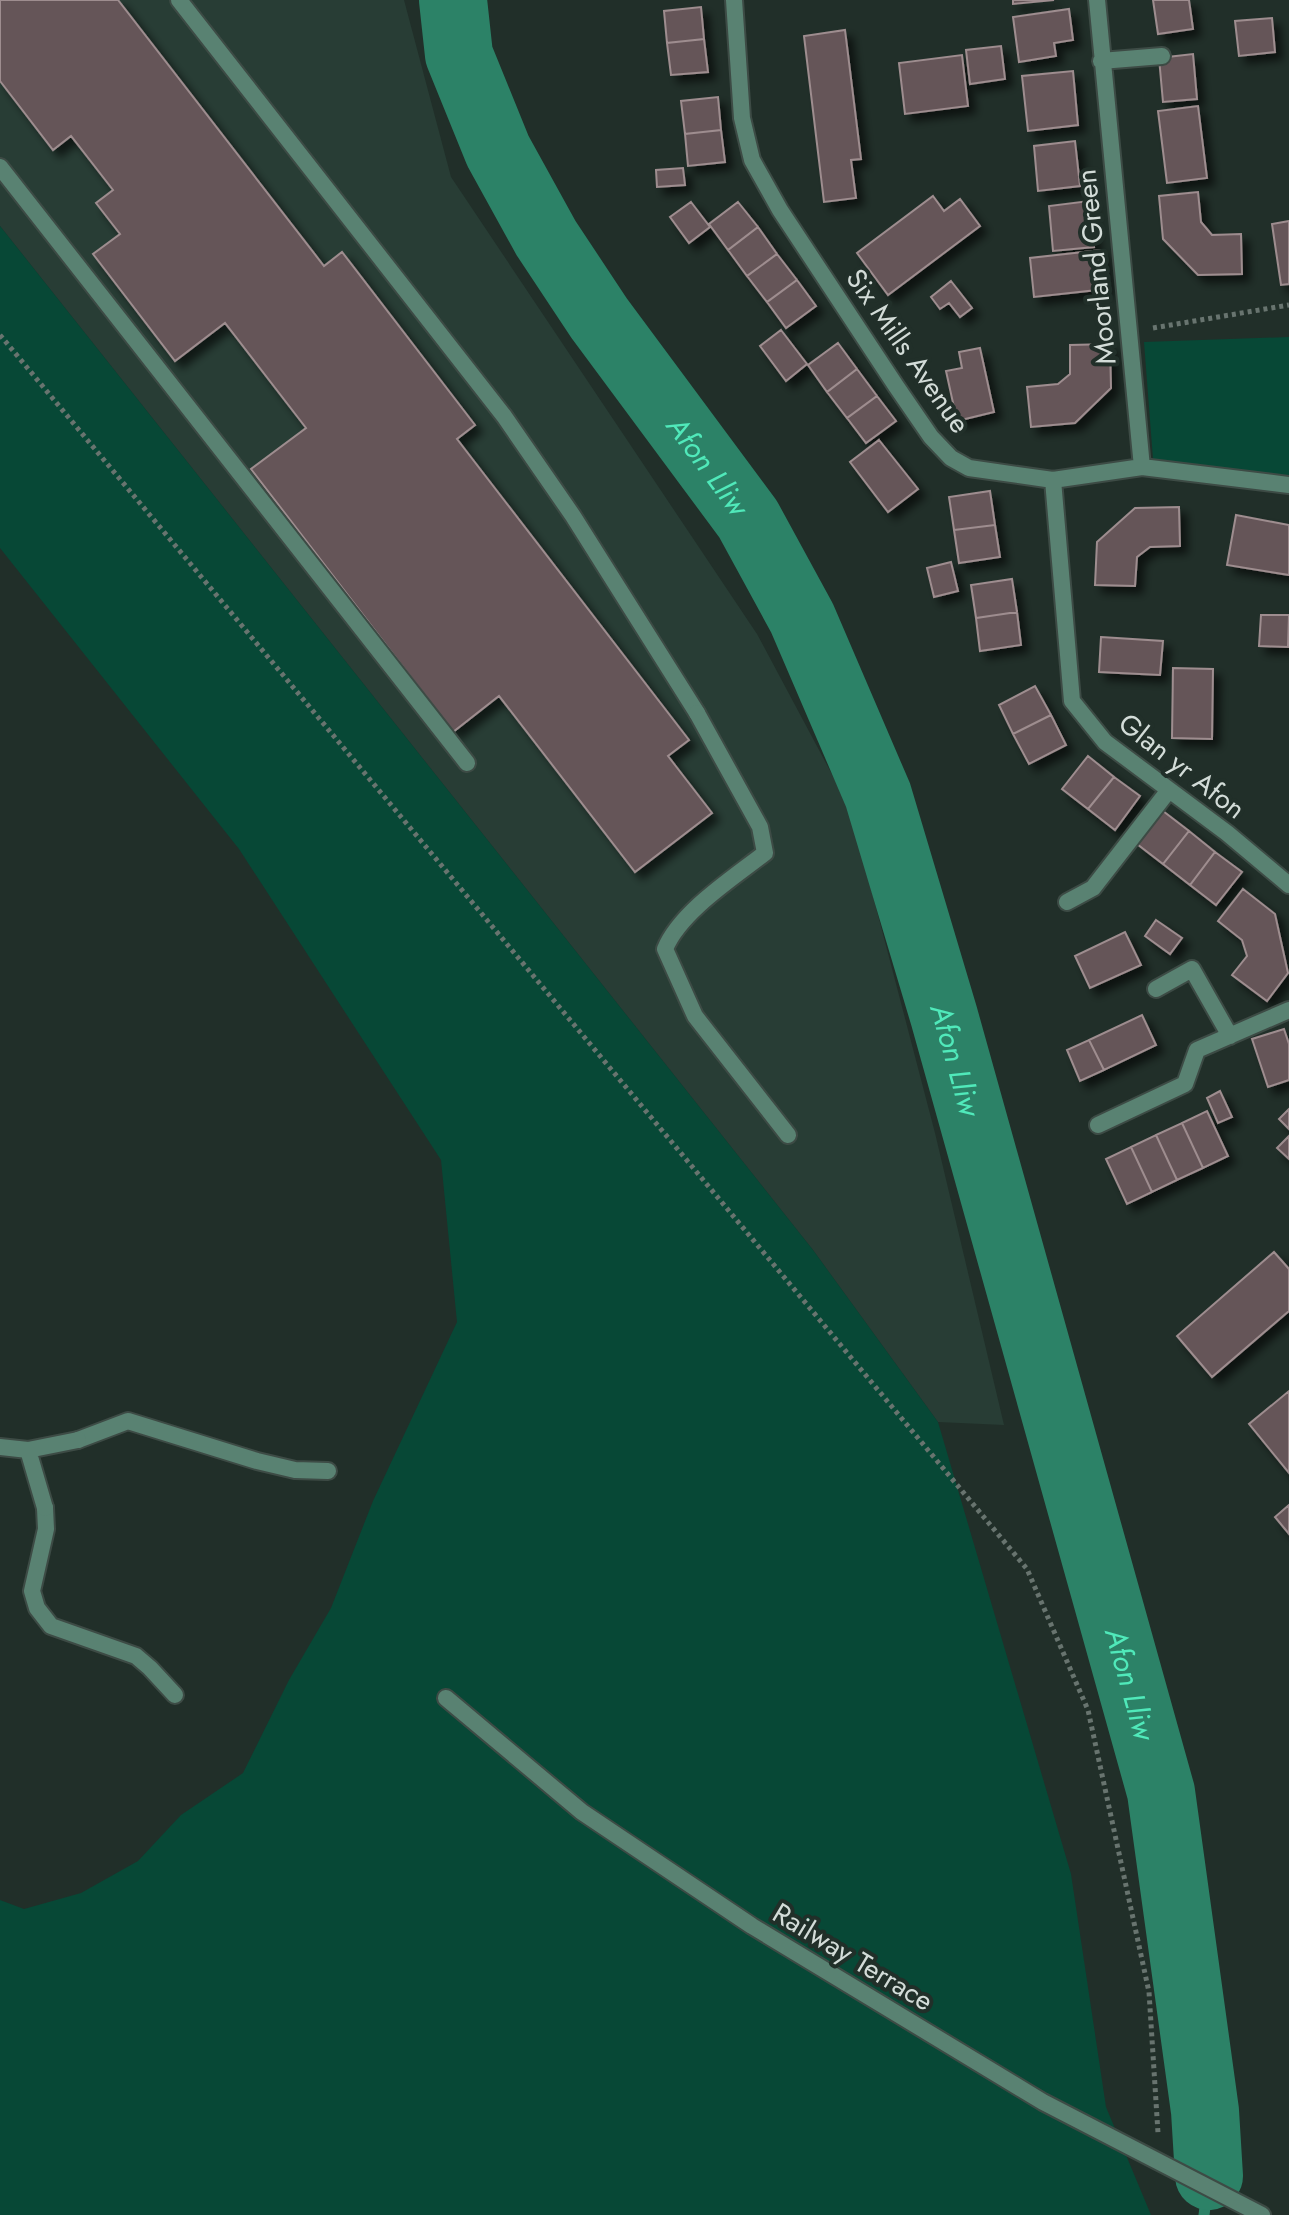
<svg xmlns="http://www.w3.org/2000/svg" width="1289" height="2215" viewBox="0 0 1289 2215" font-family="Jost,sans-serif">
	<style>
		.built { fill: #283d35 }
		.green { fill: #074836 }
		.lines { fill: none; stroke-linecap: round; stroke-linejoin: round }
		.stream { stroke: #2c8267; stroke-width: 11 }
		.river { stroke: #2c8267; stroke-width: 68 }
		.building { fill: #655558; stroke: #9e8d8f; stroke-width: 2; filter: url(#shadow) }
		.service-casing { stroke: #3d4b45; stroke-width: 20 }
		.minor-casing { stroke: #3d4b45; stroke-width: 20 }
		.path { stroke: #68746f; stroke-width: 5; stroke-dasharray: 4 4; stroke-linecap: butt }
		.service { stroke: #598272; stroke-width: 16 }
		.minor { stroke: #598272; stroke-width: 16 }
		.labels { text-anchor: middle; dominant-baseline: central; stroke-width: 8; stroke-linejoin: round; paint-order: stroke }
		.street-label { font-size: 28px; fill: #d3dcd8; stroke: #212f29 }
		.water-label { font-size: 30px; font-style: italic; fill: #50e9ba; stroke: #212f29 }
	</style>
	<defs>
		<filter id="shadow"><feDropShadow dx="7" dy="7" stdDeviation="4" flood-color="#0009"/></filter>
	</defs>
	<rect width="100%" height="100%" fill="#212f29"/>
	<!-- built -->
	<path class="built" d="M0 0H404L451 177 757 634 850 808 935 1133 1004 1425 938 1422 813 1250 0 226Z"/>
	<!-- green -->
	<path class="green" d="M0 226 813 1250 938 1422 1071 1874 1106 2107 1151 2215H0V1900L24 1909 81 1893 138 1861 181 1815 243 1773 289 1680 331 1608 373 1501 457 1322 441 1160 239 849 0 548Z
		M1289 337V476L1153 459 1144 342Z"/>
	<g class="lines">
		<!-- stream -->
		<path class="stream" d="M1204 2215 1209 2176"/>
		<!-- river -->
		<path class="river" id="s1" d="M453 0 459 55 498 151 546 238 599 318 748 519 802 618 878 795 944 1016 1161 1792 1205 2111 1209 2176"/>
	</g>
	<!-- building -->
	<path class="building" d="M0 0H118L324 266 342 252 475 425 457 439 689 740 668 756 712 813 635 872 499 696 453 732 251 469 306 428 225 323 175 361 93 254 120 234 96 203 113 190 71 136 53 150 0 81Z
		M1013 0H1054L1013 4Z
		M1153 0H1189L1193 29 1158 34Z
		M701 7 704 39 667 43 664 11Z
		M1069 9 1073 40 1054 43 1056 56 1019 62 1013 17Z
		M1272 18 1275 52 1239 56 1235 21Z
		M845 30 861 159 851 160 856 198 824 202 804 36Z
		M704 39 708 72 671 75 667 43Z
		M1001 46 1005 79 970 84 966 50Z
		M1193 54 1197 99 1163 102 1159 58Z
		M962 55 968 106 905 114 899 63Z
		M1073 71 1078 125 1028 131 1022 76Z
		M718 97 721 130 685 134 681 101Z
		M1198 106 1207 178 1167 183 1158 111Z
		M721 130 725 162 688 166 685 134Z
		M1075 141 1080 186 1038 191 1034 146Z
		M683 168 685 185 657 187 656 170Z
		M1198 192 1201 222 1212 235 1241 234 1242 274 1198 275 1163 239 1159 196Z
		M933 196 944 211 960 199 980 226 888 295 857 253Z
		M1089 201 1094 247 1053 251 1049 206Z
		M691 202 710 227 689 243 670 217Z
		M738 202 758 227 728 250 709 224Z
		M1289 221V284L1281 285 1272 224Z
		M758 227 777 254 747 276 728 250Z
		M1101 250 1106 289 1034 297 1030 258Z
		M777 254 797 280 767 302 747 276Z
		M797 280 816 306 786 328 767 302Z
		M951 281 972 308 960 317 949 303 940 309 931 297Z
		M781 330 807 364 786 381 760 346Z
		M838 343 857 369 827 392 808 365Z
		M1110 344 1111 388 1075 423 1031 427 1027 387 1058 384 1070 374V345Z
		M980 348 994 412 957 421 946 371 962 368 959 352Z
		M857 369 877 396 847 418 827 392Z
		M877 396 896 421 866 443 847 418Z
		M879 440 918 489 888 512 850 462Z
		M990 491 995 525 954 530 949 497Z
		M1179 507 1180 546 1150 547 1137 557 1135 586 1095 585 1097 542 1135 508Z
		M1236 515 1289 525V575L1227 565Z
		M995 525 1000 557 959 563 954 530Z
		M951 562 958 591 934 597 927 568Z
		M1012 579 1017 612 976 618 971 585Z
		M1017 612 1021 645 980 651 976 618Z
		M1261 615H1289L1288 647 1259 646Z
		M1101 637 1163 641 1160 675 1099 672Z
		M1173 668 1213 669 1212 739 1172 738Z
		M1035 686 1051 715 1013 734 999 705Z
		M1051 715 1066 745 1029 764 1013 734Z
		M1088 756 1114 777 1088 809 1062 789Z
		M1114 777 1140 796 1115 830 1088 809Z
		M1163 811 1189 831 1163 864 1137 844Z
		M1189 831 1215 852 1190 885 1163 864Z
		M1215 852 1242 872 1216 905 1190 885Z
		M1243 889 1275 914 1288 973 1267 1001 1232 975 1247 956 1242 940 1218 921Z
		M1156 920 1182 938 1170 954 1145 936Z
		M1125 932 1141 965 1090 988 1075 956Z
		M1142 1015 1156 1045 1104 1070 1089 1040Z
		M1284 1029 1289 1044V1080L1268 1087 1252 1039Z
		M1089 1040 1104 1070 1080 1081 1067 1050Z
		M1220 1091 1232 1117 1218 1123 1207 1098Z
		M1289 1109V1129L1279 1119Z
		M1207 1111 1228 1156 1203 1168 1182 1123Z
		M1182 1123 1203 1168 1177 1180 1156 1135Z
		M1156 1135 1177 1180 1152 1192 1131 1147Z
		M1289 1136V1159L1277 1148Z
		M1131 1147 1152 1192 1127 1204 1106 1159Z
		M1274 1252 1289 1269V1311L1212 1377 1177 1336Z
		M1289 1391V1473L1249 1424Z
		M1289 1505V1534L1275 1517Z"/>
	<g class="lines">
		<defs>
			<path id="service" d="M179 0 504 416 573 516 697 713
				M0 167 467 763
				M78 1440 128 1421 257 1461 295 1470 328 1471
				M45 1508 46 1529 32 1591 37 1608 51 1626 136 1656 150 1668 175 1695
				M446 1698 582 1812 752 1926 1043 2102 1262 2215"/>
			<path id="minor" d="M734 0 742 118 752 160 780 210 896 386 931 437 951 458 969 468 1053 480 1142 467 1289 485
				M1097 0 1142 467
				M1101 61 1162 56
				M1053 480 1072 701 1105 742 1227 833 1289 885
				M697 713 760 827 765 853C733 878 680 912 665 949L695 1016 788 1135
				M1067 902 1093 888 1169 790
				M1156 989 1192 969 1230 1036
				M1098 1125 1185 1084 1197 1050 1289 1010
				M0 1447 28 1450 78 1440
				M28 1450 45 1508"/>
		</defs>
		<!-- service casing -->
		<use href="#service" class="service-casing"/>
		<!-- minor casing -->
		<use href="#minor" class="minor-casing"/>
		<!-- path -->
		<path class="path" d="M1153 328 1289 305
			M0 335 1027 1569 1088 1710 1149 1992 1158 2133"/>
		<!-- service -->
		<use href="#service" class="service"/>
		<!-- minor -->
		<use href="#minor" class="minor"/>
	</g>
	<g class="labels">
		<!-- street labels -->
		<g class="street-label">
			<text transform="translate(1096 267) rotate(-96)">Moorland Green</text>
			<text transform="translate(908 351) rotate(55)">Six Mills Avenue</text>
			<text transform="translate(1182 766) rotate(38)">Glan yr Afon</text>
			<text transform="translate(853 1957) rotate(31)">Railway Terrace</text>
		</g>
		<!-- water labels -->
		<g class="water-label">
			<text stroke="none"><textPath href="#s1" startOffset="538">Afon Lliw</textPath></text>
			<text stroke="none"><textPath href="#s1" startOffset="1186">Afon Lliw</textPath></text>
			<text stroke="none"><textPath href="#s1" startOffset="1834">Afon Lliw</textPath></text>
		</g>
	</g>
</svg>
